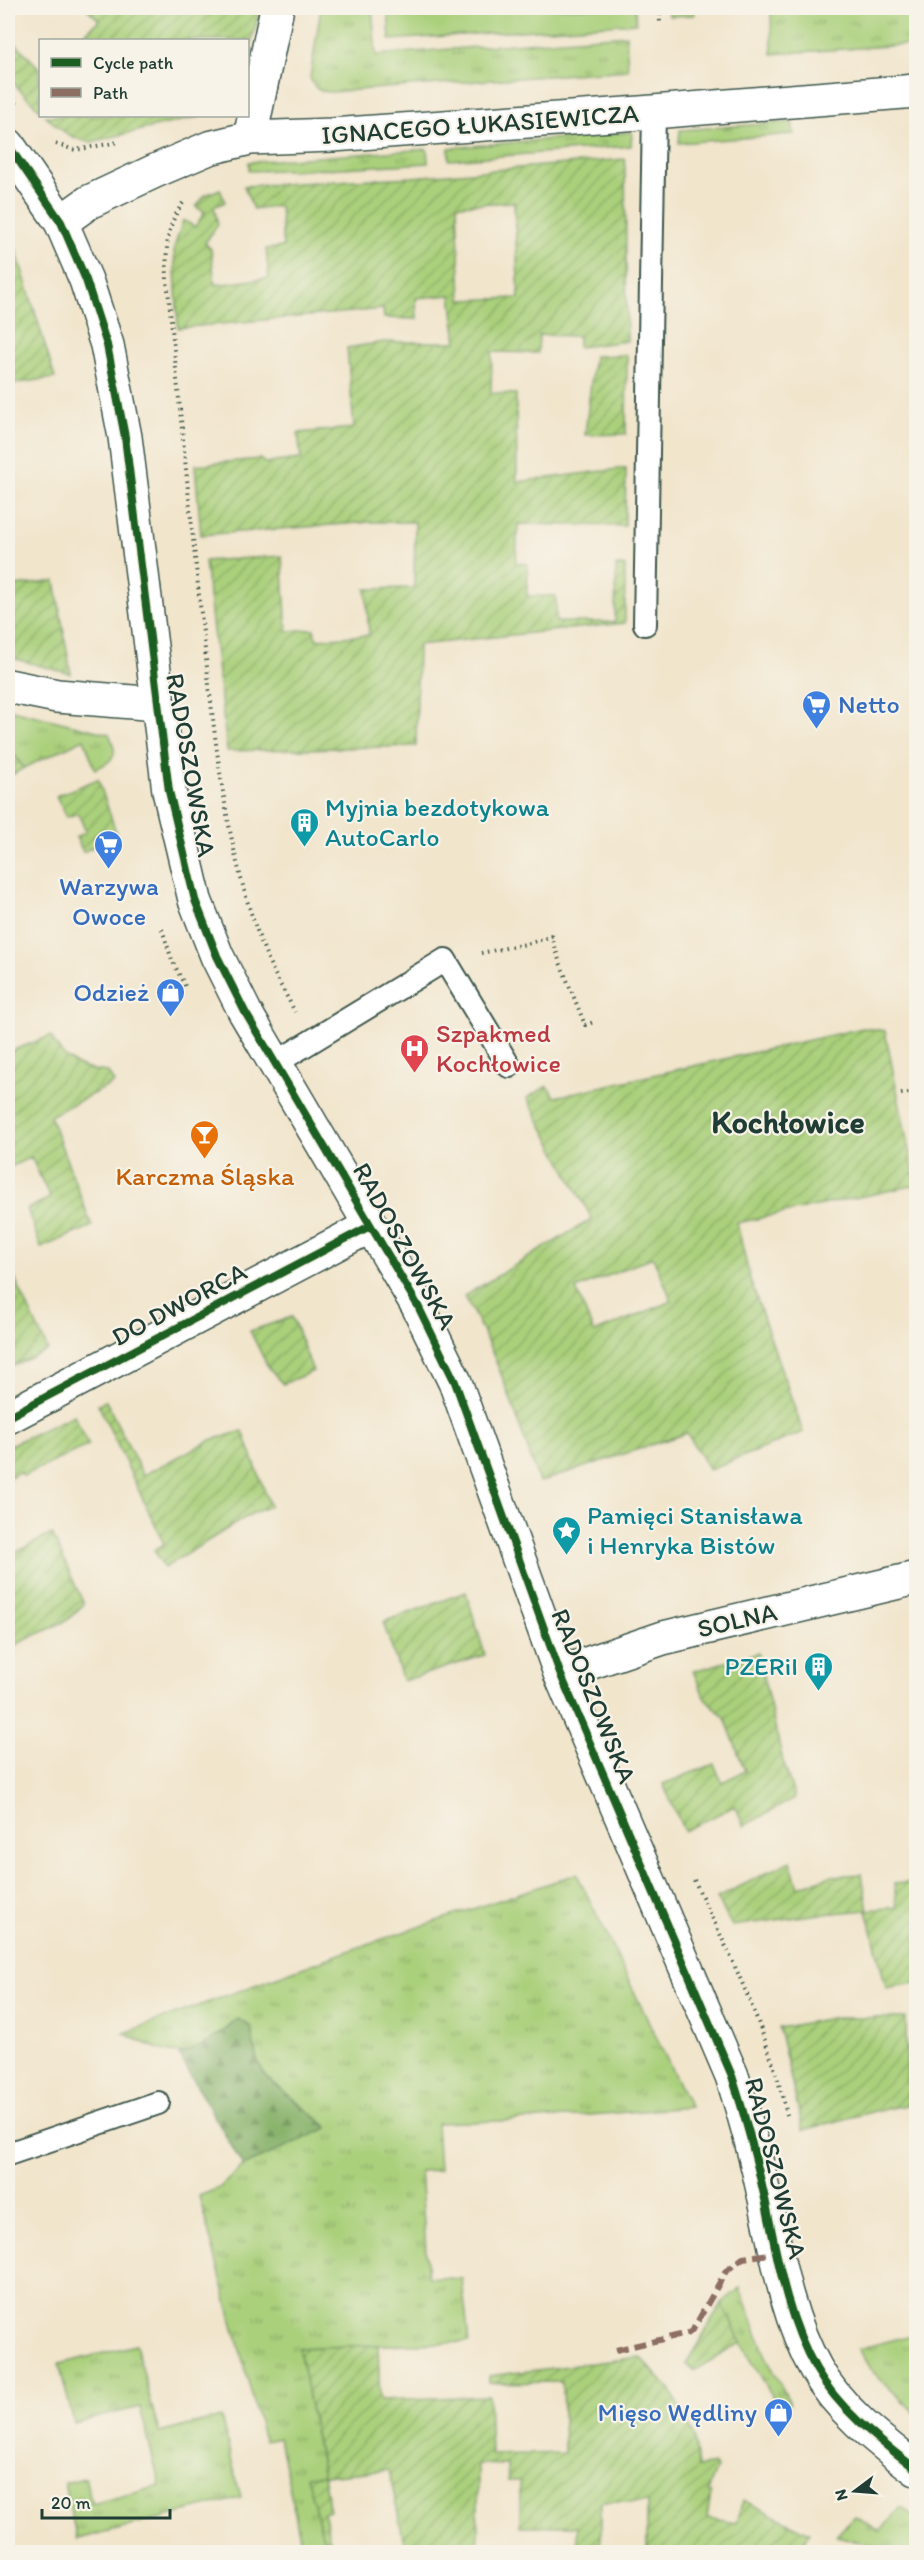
<svg xmlns="http://www.w3.org/2000/svg" width="924" height="2560" viewBox="0 0 924 2560" font-family="Itim,sans-serif">
	<style>
		.grass { fill: url(#grass-tufts); stroke: #648658; stroke-width: 1.5 }
		.forest { fill: url(#forest-firs); stroke: #537850; stroke-width: 1.5 }
		.garden { fill: url(#garden-furrows); stroke: #648658; stroke-width: 1.5; fill-rule: evenodd }
		.pitch { fill: #aad07b; stroke: #648658; stroke-width: 1.5 }
		.lines { fill: none; stroke-linecap: round; stroke-linejoin: round }
		.service-casing { stroke: #3e564b; stroke-width: 26 }
		.minor-casing { stroke: #3e564b; stroke-width: 36 }
		.tertiary-casing { stroke: #3e564b; stroke-width: 36 }
		.path { stroke: #3e564b; stroke-width: 4; stroke-dasharray: 1.5 4.5; stroke-linecap: butt }
		.service { stroke: #fff; stroke-width: 22 }
		.minor { stroke: #fff; stroke-width: 33 }
		.tertiary { stroke: #fff; stroke-width: 33 }
		.quiet { stroke: #8d6e63; stroke-width: 6; stroke-dasharray: 12 6; stroke-linecap: butt }
		.cycleway-casing { stroke: #f7f3e8; stroke-width: 11 }
		.cycleway { stroke: #1b5e20; stroke-width: 8 }
		.labels { text-anchor: middle; dominant-baseline: central; stroke-width: 4.5; stroke-linejoin: round; paint-order: stroke }
		.street-label { font-size: 26px; fill: #1f3d34; stroke: #f7f3e8 }
		.shop-label { font-size: 26px; fill: #366cbe; stroke: #f7f3e8; text-anchor: end }
		.culture-label { font-size: 26px; fill: #0d838f; stroke: #f7f3e8; text-anchor: start }
		.health-label { font-size: 26px; fill: #be3a42; stroke: #f7f3e8; text-anchor: start }
		.food-label { font-size: 26px; fill: #c56008; stroke: #f7f3e8 }
		.district-label { font-size: 32px; font-weight: bold; fill: #1f3d34; stroke: #f7f3e8 }
	</style>
	<defs>
		<pattern id="grass-tufts" width="24" height="20" patternUnits="userSpaceOnUse" patternTransform="scale(1.5)"><rect width="24" height="20" fill="#aad07b"/><path d="M3 7l-1-3M5 7V3M7 7l1-3M15 17l-1-3M17 17v-4M19 17l1-3" fill="none" stroke="#8aaa66"/></pattern>
		<pattern id="forest-firs" width="22" height="20" patternUnits="userSpaceOnUse" patternTransform="scale(1.5)"><rect width="22" height="20" fill="#87b26b"/><path d="M5 1l3.5 6h-7zM16 11l3.5 6h-7z" fill="#6e9259"/></pattern>
		<pattern id="garden-furrows" width="10" height="10" patternUnits="userSpaceOnUse" patternTransform="scale(1.5)"><rect width="10" height="10" fill="#aad07b"/><path d="M-1 1l2-2M0 10L10 0M9 11l2-2" fill="none" stroke="#8aaa66"/></pattern>
	</defs>
	<rect width="100%" height="100%" fill="#f7f3e8"/>
	<filter id="ink" filterUnits="userSpaceOnUse"><feTurbulence type="fractalNoise" baseFrequency=".0167" numOctaves="2"/><feDisplacementMap in="SourceGraphic" scale="12" xChannelSelector="R" yChannelSelector="G"/><feConvolveMatrix kernelMatrix="1 2 1 2 8 2 1 2 1" color-interpolation-filters="sRGB"/></filter>
	<filter id="wash" filterUnits="userSpaceOnUse"><feTurbulence type="fractalNoise" baseFrequency=".008" numOctaves="4" result="noise"/><feDisplacementMap in="SourceGraphic" scale="24" xChannelSelector="R" yChannelSelector="G"/><feGaussianBlur stdDeviation="1.35" result="paint"/><feColorMatrix in="noise" values="0 0 0 0 0 0 0 0 0 0 0 0 0 0 0 0 0 1.4 0 .05"/><feComposite in="paint" operator="in"/></filter>
	<g filter="url(#wash)">
		<rect width="100%" height="100%" fill="#f1e5cc"/>
		<!-- grass -->
		<path class="grass" d="M321 8H372L376 55 626 35 628 70 330 92C319 91 314 89 310 78Z
			M771 8H916V44L772 54Z
			M792 122 794 134 679 143 680 130Z
			M632 132 631 146 449 160V148Z
			M427 149 428 163 324 169 249 171V162Z
			M8 709 109 734C119 754 115 761 95 769L84 739 24 768 8 747Z
			M577 1874 690 2107 527 2120 436 2123 439 2170 420 2171 428 2277 462 2279 469 2342 299 2348 323 2476H307L327 2552H303L279 2438 264 2441 199 2196 219 2188 243 2166 328 2127 265 2076 256 2057 251 2027 238 2019C191 2059 181 2063 124 2033L359 1947Z
			M740 2288 765 2354 790 2403 780 2409 741 2343 722 2303Z
			M916 2334V2414L870 2369 858 2349Z
			M136 2345 159 2433 221 2417 241 2498 77 2539 64 2483 85 2478 92 2504 160 2486 140 2407 74 2423 59 2364Z
			M901 2507 916 2518V2552H902L836 2536 854 2516 880 2532Z"/>
		<!-- forest -->
		<path class="forest" d="M238 2019 251 2027 256 2057 265 2076 328 2128 243 2166 179 2055C203 2047 220 2036 238 2019Z"/>
		<!-- garden -->
		<path class="garden" d="M86 8H260L248 56V40H78L99 20Z
			M8 35 40 69V110L8 78Z
			M46 116H201L91 142C71 140 60 129 46 116Z
			M625 159 627 341 578 347V336L539 335 538 353 492 352 491 393 516 394 517 482 626 468 625 526 518 524 516 563 528 564 527 596H556V622H615L616 566H625V623L418 645 416 746 227 751 205 561 282 556 287 631 314 629 316 639 369 635 366 589 414 588 415 522H371L201 535 195 465 260 459 265 463 301 459 298 433 354 428 347 348 384 342H457L451 295 416 298 417 319 384 318 383 309 178 328 174 248 183 220 195 227 205 212 196 207 205 195 220 189 225 202 214 207 218 224 205 243 211 249 215 285 269 278 266 249 283 247 280 206 253 209 244 186 412 177ZM514 202 519 298 461 300 457 205Z
			M8 223 55 378 8 384Z
			M627 355 626 434 585 435 594 356Z
			M55 581 71 674 8 657V587Z
			M8 747 24 768 8 777Z
			M98 779 117 835 83 852 76 837 86 832 78 813 67 817 56 796Z
			M863 1028 885 1031 916 1185 737 1223 750 1279 803 1432 709 1470 687 1433 539 1482C517 1419 498 1354 464 1296L592 1219 527 1098 547 1086 555 1097ZM653 1257 672 1301 594 1333 576 1289Z
			M51 1036C63 1062 80 1070 108 1072L114 1083 50 1116 92 1226 41 1248 27 1209 50 1198 31 1157 8 1168V1052Z
			M8 1264 48 1350 8 1368Z
			M292 1317 313 1371 283 1384 269 1369 250 1331Z
			M106 1401 143 1475 211 1440 243 1431 270 1506 251 1514 164 1568 154 1550 164 1544 98 1404Z
			M74 1415 89 1445 23 1476 21 1471 8 1478V1446Z
			M52 1534 84 1604 66 1621 8 1648V1556Z
			M466 1592 485 1655 403 1681 383 1622Z
			M758 1653 783 1761 795 1798 744 1826 735 1806 684 1831 663 1784 714 1764 722 1782 745 1771 725 1718 705 1698 693 1671Z
			M790 1861 798 1887 831 1876 862 1874 868 1910 897 1907 894 1884 916 1882V1983L886 1988 867 1910 812 1915 732 1926 717 1898Z
			M831 2018H906L907 2105 879 2110 803 2130 779 2028Z
			M722 2303 741 2343 693 2371 686 2364Z
			M378 2345 380 2400 489 2396 491 2455 564 2453 562 2382 489 2383V2376L640 2357 671 2391 695 2438 698 2467 714 2464 717 2467 708 2492 711 2493 707 2518 736 2523 743 2500 810 2533 798 2552H647V2502H601V2552H577V2526H520V2481H508L507 2465 478 2464V2552H384L405 2548 389 2470 323 2476 330 2511 323 2513 333 2552H327L306 2476 323 2475 299 2348Z"/>
		<!-- pitch -->
		<path class="pitch" d="M388 8H635L636 23 390 40Z
			M668 8H693L694 15 669 16Z"/>
	</g>
	<g filter="url(#ink)">
		<g class="lines">
			<defs>
				<path id="service" d="M645 624 654 112
					M274 1064 445 960 509 1066
					M8 2154 158 2103"/>
				<path id="minor" d="M250 138 277 8
					M61 222 89 202 155 171 209 148 250 138 332 135 640 113 916 91
					M8 686 57 696 158 704
					M8 1417 370 1226
					M560 1673 663 1638 916 1578"/>
				<path id="tertiary" d="M8 145 61 222 86 280 107 345 125 437 169 791 195 900 217 956 245 1012 418 1306 455 1382 560 1673 732 2076C745 2116 756 2157 765 2199 777 2256 787 2318 816 2369 839 2410 880 2441 916 2469"/>
			</defs>
			<!-- service casing -->
			<use href="#service" class="service-casing"/>
			<!-- minor casing -->
			<use href="#minor" class="minor-casing"/>
			<!-- tertiary casing -->
			<use href="#tertiary" class="tertiary-casing"/>
			<!-- path -->
			<path class="path" d="M659 8 660 22
				M8 94 19 107
				M56 144 75 150 119 142
				M183 203C165 227 166 251 167 280 179 397 190 514 203 632 216 744 225 859 270 964 277 980 287 996 295 1012
				M162 929 172 960 185 986
				M481 953 531 943 552 936 559 960 585 1025 594 1022
				M901 1094 916 1092
				M694 1880C731 1956 768 2032 787 2115"/>
			<!-- service -->
			<use href="#service" class="service"/>
			<!-- minor -->
			<use href="#minor" class="minor"/>
			<!-- tertiary -->
			<use href="#tertiary" class="tertiary"/>
			<!-- quiet -->
			<path class="quiet" d="M616 2350 689 2333 694 2328 726 2271 743 2258 776 2253"/>
			<defs>
				<path id="cycleway" d="M8 145 61 222 86 280 107 345 125 437 169 791 195 900 217 956 245 1012 418 1306 455 1382 560 1673 732 2076C745 2116 756 2157 765 2199 777 2256 787 2318 816 2369 839 2410 880 2441 916 2469
					M8 1417 370 1226"/>
			</defs>
			<!-- cycleway casing -->
			<use href="#cycleway" class="cycleway-casing"/>
			<!-- cycleway -->
			<use href="#cycleway" class="cycleway"/>
		</g>
	</g>
	<!-- icons -->
	<defs>
		<symbol id="supermarket-pin" viewBox="-11 -11 22 30"><path d="M0 17L-7.5 6A9.5 9.5 0 1 1 7.5 6Z" fill="#3f7fe0" stroke="#f7f3e8"/><path d="M-6-5.5h2.5l.6 2H6L4.5 2H-2.5L-4.4-4H-6ZM-1.5 3.2a1.3 1.3 0 1 0 .1 0ZM3 3.2a1.3 1.3 0 1 0 .1 0Z" fill="#fff"/></symbol>
		<symbol id="building-pin" viewBox="-11 -11 22 30"><path d="M0 17L-7.5 6A9.5 9.5 0 1 1 7.5 6Z" fill="#0f9aa8" stroke="#f7f3e8"/><path d="M-4-6H4V6H1V3H-1V6H-4ZM-2.5-4.3h1.7v1.8h-1.7ZM.8-4.3h1.7v1.8H.8ZM-2.5-1h1.7V.8h-1.7ZM.8-1h1.7V.8H.8Z" fill="#fff"/></symbol>
		<symbol id="shop-pin" viewBox="-11 -11 22 30"><path d="M0 17L-7.5 6A9.5 9.5 0 1 1 7.5 6Z" fill="#3f7fe0" stroke="#f7f3e8"/><path d="M-5-2.5h2.3a2.7 3.5 0 0 1 5.4 0H5L5.5 6h-11ZM-1.5-2.5h3a1.5 2.3 0 0 0-3 0Z" fill="#fff"/></symbol>
		<symbol id="hospital-pin" viewBox="-11 -11 22 30"><path d="M0 17L-7.5 6A9.5 9.5 0 1 1 7.5 6Z" fill="#e0444e" stroke="#f7f3e8"/><path d="M-5-5h3v3.5h4V-5h3V5h-3V1.5h-4V5h-3Z" fill="#fff"/></symbol>
		<symbol id="bar-pin" viewBox="-11 -11 22 30"><path d="M0 17L-7.5 6A9.5 9.5 0 1 1 7.5 6Z" fill="#e8710a" stroke="#f7f3e8"/><path d="M-6-5H6L.8 .8V4.5H3.5V6h-7V4.5H-.8V.8Z" fill="#fff"/></symbol>
		<symbol id="sight-pin" viewBox="-11 -11 22 30"><path d="M0 17L-7.5 6A9.5 9.5 0 1 1 7.5 6Z" fill="#0f9aa8" stroke="#f7f3e8"/><path d="M0-6L1.8-2.2L6-1.7L2.9 1.2L3.7 5.4L0 3.3L-3.7 5.4L-2.9 1.2L-6-1.7L-1.8-2.2Z" fill="#fff"/></symbol>
	</defs>
	<g fill-rule="evenodd">
		<use href="#supermarket-pin" x="800" y="688" width="33" height="45"/>
		<use href="#building-pin" x="288" y="806" width="33" height="45"/>
		<use href="#supermarket-pin" x="92" y="828" width="33" height="45"/>
		<use href="#shop-pin" x="154" y="976" width="33" height="45"/>
		<use href="#hospital-pin" x="398" y="1032" width="33" height="45"/>
		<use href="#bar-pin" x="188" y="1118" width="33" height="45"/>
		<use href="#sight-pin" x="550" y="1514" width="33" height="45"/>
		<use href="#building-pin" x="802" y="1650" width="33" height="45"/>
		<use href="#shop-pin" x="762" y="2396" width="33" height="45"/>
	</g>
	<g class="labels">
		<!-- street labels -->
		<g class="street-label">
			<text transform="translate(480 124) rotate(-4)">IGNACEGO ŁUKASIEWICZA</text>
			<text transform="translate(191 765) rotate(80)">RADOSZOWSKA</text>
			<text transform="translate(405 1246) rotate(61)">RADOSZOWSKA</text>
			<text transform="translate(179 1304) rotate(-28)">DO DWORCA</text>
			<text transform="translate(737 1620) rotate(-13)">SOLNA</text>
			<text transform="translate(594 1696) rotate(68)">RADOSZOWSKA</text>
			<text transform="translate(776 2168) rotate(76)">RADOSZOWSKA</text>
		</g>
		<!-- shop labels -->
		<g class="shop-label">
			<text x="838" y="704" text-anchor="start">Netto</text>
			<text x="109" y="886" text-anchor="middle">Warzywa<tspan x="109" dy="30">Owoce</tspan></text>
			<text x="149" y="992">Odzież</text>
			<text x="757" y="2412">Mięso Wędliny</text>
		</g>
		<!-- culture labels -->
		<g class="culture-label">
			<text x="325" y="807">Myjnia bezdotykowa<tspan x="325" dy="30">AutoCarlo</tspan></text>
			<text x="587" y="1515">Pamięci Stanisława<tspan x="587" dy="30">i Henryka Bistów</tspan></text>
			<text x="798" y="1666" text-anchor="end">PZERiI</text>
		</g>
		<!-- health labels -->
		<g class="health-label">
			<text x="436" y="1033">Szpakmed<tspan x="436" dy="30">Kochłowice</tspan></text>
		</g>
		<!-- food labels -->
		<g class="food-label">
			<text x="205" y="1176">Karczma Śląska</text>
		</g>
		<!-- district labels -->
		<g class="district-label">
			<text x="788" y="1122">Kochłowice</text>
		</g>
	</g>
	<!-- margin -->
	<rect width="924" height="2560" fill="none" stroke="#f7f3e8" stroke-width="30"/>
	<!-- legend -->
	<rect x="39" y="39" width="210" height="78" fill="#f7f3e8" stroke="#a1aaa0" stroke-width="1.5"/>
	<rect x="51" y="58" width="30" height="9" fill="#1b5e20" stroke="#a1aaa0" stroke-width="1.5"/>
	<text x="93" y="69" font-size="18" fill="#1f3d34">Cycle path</text>
	<rect x="51" y="88" width="30" height="9" fill="#8d6e63" stroke="#a1aaa0" stroke-width="1.5"/>
	<text x="93" y="99" font-size="18" fill="#1f3d34">Path</text>
	<!-- north arrow -->
	<g transform="translate(855 2491) rotate(254)" stroke="#f7f3e8" stroke-width="4.5" paint-order="stroke">
	<path d="M0-4.5L10 22L0 15L-10 22Z" fill="#1f3d34"/>
	<text y="-9" font-size="16" font-weight="bold" text-anchor="middle" fill="#1f3d34">N</text>
	</g>
	<!-- scale -->
	<path d="M42 2509v9h128v-9" fill="none" stroke="#1f3d34" stroke-width="3"/>
	<text x="51" y="2509" font-size="18" fill="#1f3d34" stroke="#f7f3e8" stroke-width="4.5" paint-order="stroke">20 m</text>
</svg>
